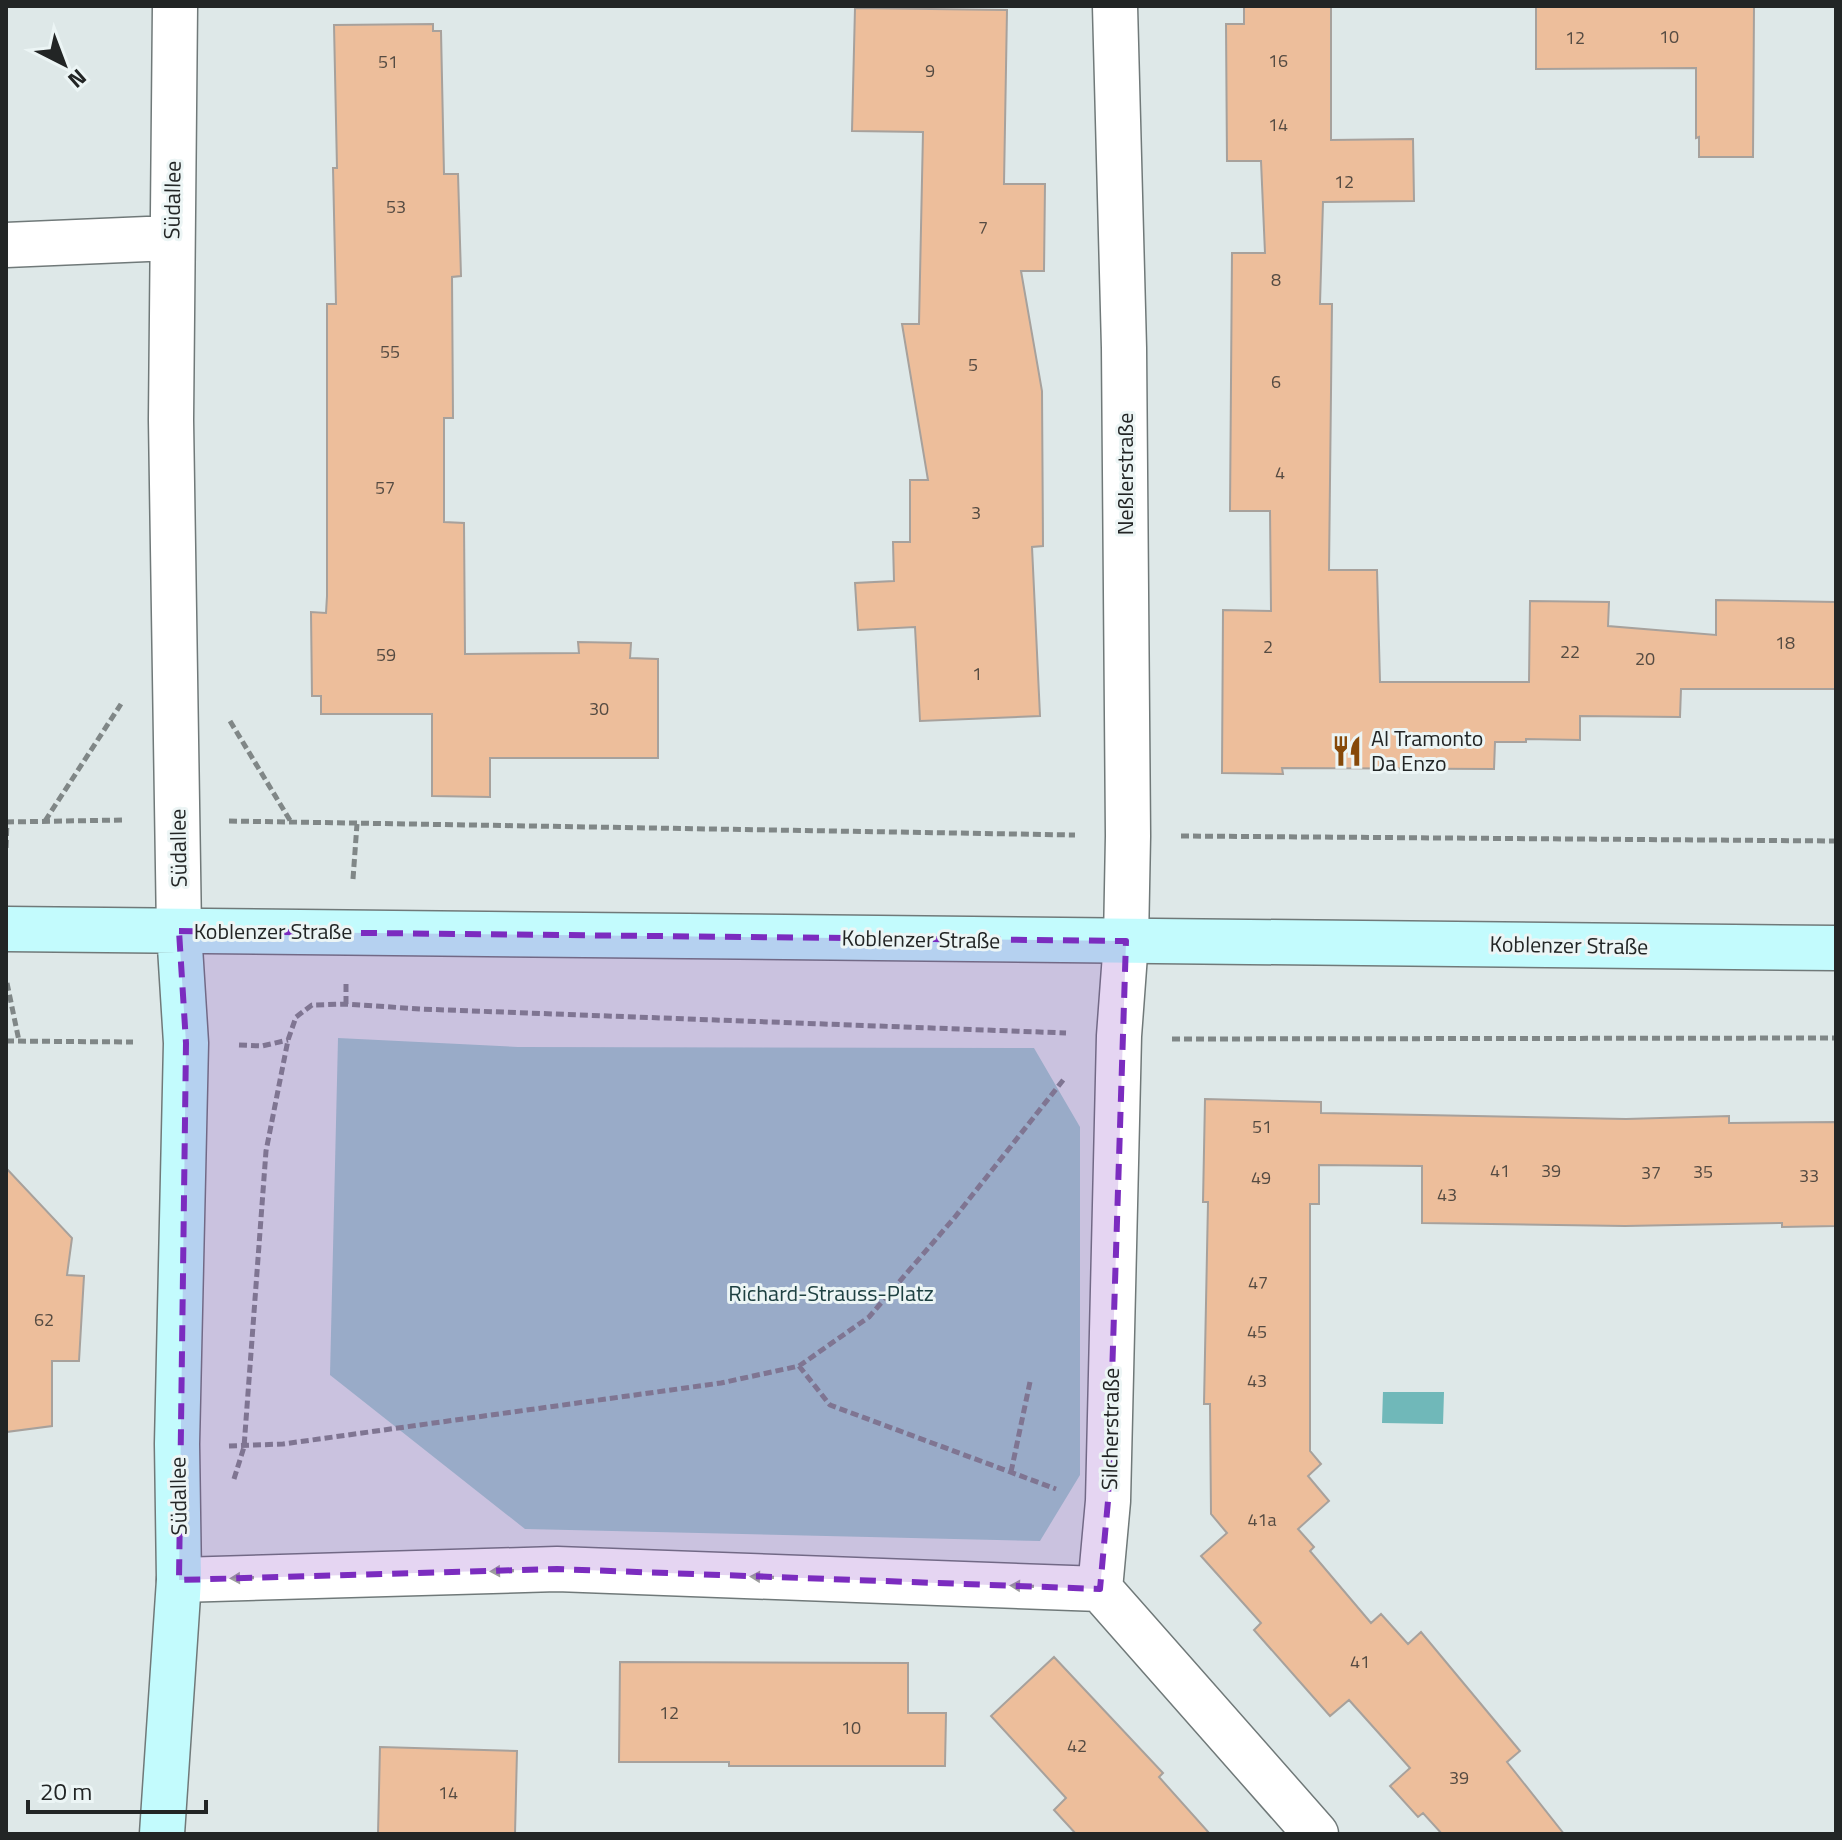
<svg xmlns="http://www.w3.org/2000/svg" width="1842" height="1840" viewBox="0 0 1842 1840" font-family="'Titillium Web',sans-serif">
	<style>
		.green { fill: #a1cbcb }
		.water { fill: #70b8b9 }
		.building { fill: #edbe9b; stroke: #a7a19c; stroke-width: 2 }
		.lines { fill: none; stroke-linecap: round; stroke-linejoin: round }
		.street-casing { stroke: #707979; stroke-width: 47 }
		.secondary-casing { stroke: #707979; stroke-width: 47 }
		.path { stroke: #808787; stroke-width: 5; stroke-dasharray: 8 4; stroke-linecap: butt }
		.street { stroke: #fff; stroke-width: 44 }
		.secondary { stroke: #c3fbfd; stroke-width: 44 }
		.oneway { fill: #9c9d9d }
		.marked { fill: #7b2cbf; fill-opacity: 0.2; stroke: #7b2cbf; stroke-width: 6; stroke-dasharray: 16 10; stroke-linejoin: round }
		.labels { text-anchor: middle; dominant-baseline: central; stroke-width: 6; stroke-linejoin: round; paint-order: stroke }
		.number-label { font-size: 18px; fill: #554b42 }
		.street-label { font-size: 22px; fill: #222525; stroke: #ecf5f5 }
		.poi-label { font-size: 22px; fill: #222525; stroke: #ecf5f5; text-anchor: start }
		.park-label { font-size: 22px; fill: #1d4041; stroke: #ecf5f5 }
	</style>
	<rect width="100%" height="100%" fill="#dee8e8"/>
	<!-- green -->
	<path class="green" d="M338 1038 518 1047 1034 1048 1080 1127V1475L1040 1541 525 1529 330 1375Z"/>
	<!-- water -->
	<path class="water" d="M1383 1392H1444L1443 1424 1382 1423Z"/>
	<!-- building -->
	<path class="building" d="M1244 6H1331V140L1413 139 1414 201 1323 202 1320 304H1332L1329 570H1377L1380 682H1529L1530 601 1609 602 1608 626 1716 635V600L1836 602V689H1681L1680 717 1580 716V740L1526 739V742H1495L1494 769 1282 768 1283 774 1222 773 1223 610 1271 611 1270 511H1230L1232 253H1265L1261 161H1227L1226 24H1244Z
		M1536 6H1754L1753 157H1699V137L1696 138V68L1536 69Z
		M855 8 1007 10 1004 184H1045L1044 271H1021L1042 391 1043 546 1032 547 1040 716 920 721 915 627 858 630 855 583 894 581 893 542H910V480H928L902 324H919L923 132 852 131Z
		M433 24V31H441L444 174H458L461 276 452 277 453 418H444V522L464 523 465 654 579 653 578 642 631 643 630 658 658 659V758H490V797L432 796V714H321V696H312L311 612 326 613 327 596V304H336L333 168H337L334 25Z
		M1205 1099 1321 1102V1113L1626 1119 1729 1116V1123L1836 1122V1226L1782 1227V1223L1625 1226 1422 1223V1166L1319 1165V1204H1310V1451L1321 1464 1308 1476 1329 1501 1298 1529 1314 1547 1310 1551 1371 1623 1381 1614 1408 1644 1421 1632 1520 1751 1507 1762 1564 1834H1442L1423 1813 1418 1817 1390 1786 1410 1768 1349 1700 1330 1716 1254 1630 1261 1623 1201 1556 1227 1533 1211 1514 1210 1404H1204L1208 1202H1203Z
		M6 1168 72 1238 67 1275 84 1276 79 1361H52V1426L6 1432Z
		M1054 1657 1163 1773 1159 1777 1210 1834H1076L1054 1810 1066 1798 991 1716Z
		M620 1662 908 1663V1713H946L945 1766H729V1762H619Z
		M380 1747 517 1751 515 1834H378Z"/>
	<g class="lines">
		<defs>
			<path id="street" d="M175 6 171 420 179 931
				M1115 6 1124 348 1128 836 1126 941 1119 1036 1108 1501 1100 1589 1316 1834
				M6 245 171 238
				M179 1580 557 1569 1100 1589"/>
			<path id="secondary" d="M6 929 1836 948
				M162 1834 179 1580 177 1444 186 1043 179 931"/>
		</defs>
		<!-- street casing -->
		<use href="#street" class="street-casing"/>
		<!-- secondary casing -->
		<use href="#secondary" class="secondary-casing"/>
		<!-- path -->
		<path class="path" d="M230 721 291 822
			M45 821 121 704
			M229 821 1075 835
			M6 822 123 820
			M1181 836 1836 841
			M6 848 7 822
			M353 879 357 824
			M7 983 19 1041
			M346 1004V984
			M1172 1039 1836 1038
			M6 1041 133 1042
			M239 1045 262 1046 288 1040
			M799 1366 830 1405 1056 1489
			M229 1446 283 1444 721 1383 799 1366 869 1317 955 1217 1064 1079
			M1011 1472 1030 1382
			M234 1479 244 1447 266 1151 288 1040 296 1017 312 1005 346 1004 420 1009 1066 1033"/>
		<!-- street -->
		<use href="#street" class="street"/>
		<!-- secondary -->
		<use href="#secondary" class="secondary"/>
	</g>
	<!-- one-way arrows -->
	<defs><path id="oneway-solid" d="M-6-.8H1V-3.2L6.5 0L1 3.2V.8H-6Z" transform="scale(2)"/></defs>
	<g class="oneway">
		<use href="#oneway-solid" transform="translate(502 1571) rotate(178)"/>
		<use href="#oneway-solid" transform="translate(762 1577) rotate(-178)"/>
		<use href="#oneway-solid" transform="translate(242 1578) rotate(178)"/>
		<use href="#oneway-solid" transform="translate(1022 1586) rotate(-178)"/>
	</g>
	<!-- marked area -->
	<path class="marked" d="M179 931 1126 941 1108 1501 1100 1589 557 1569 179 1580 186 1043Z"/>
	<!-- icons -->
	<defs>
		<symbol id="restaurant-bare" viewBox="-9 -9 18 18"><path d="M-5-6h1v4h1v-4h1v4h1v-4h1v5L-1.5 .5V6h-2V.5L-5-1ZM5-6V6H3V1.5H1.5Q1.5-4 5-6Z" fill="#864909" stroke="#ecf5f5" stroke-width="2.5" paint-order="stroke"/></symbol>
	</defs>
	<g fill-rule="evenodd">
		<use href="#restaurant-bare" x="1325" y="729" width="44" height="44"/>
	</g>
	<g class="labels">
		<!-- number labels -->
		<g class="number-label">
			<text x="1669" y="36">10</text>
			<text x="1575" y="37">12</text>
			<text x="1278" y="60">16</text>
			<text x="388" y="61">51</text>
			<text x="930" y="70">9</text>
			<text x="1278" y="124">14</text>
			<text x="1344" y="181">12</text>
			<text x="396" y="206">53</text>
			<text x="983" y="227">7</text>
			<text x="1276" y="279">8</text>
			<text x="390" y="351">55</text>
			<text x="973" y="364">5</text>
			<text x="1276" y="381">6</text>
			<text x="1280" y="472">4</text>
			<text x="385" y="487">57</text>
			<text x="976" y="512">3</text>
			<text x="1785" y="642">18</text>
			<text x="1268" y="646">2</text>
			<text x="1570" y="651">22</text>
			<text x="386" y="654">59</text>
			<text x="1645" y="658">20</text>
			<text x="977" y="673">1</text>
			<text x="599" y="708">30</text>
			<text x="1262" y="1126">51</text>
			<text x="1500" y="1170">41</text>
			<text x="1551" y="1170">39</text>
			<text x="1703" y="1171">35</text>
			<text x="1651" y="1172">37</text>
			<text x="1809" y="1175">33</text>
			<text x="1261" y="1177">49</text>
			<text x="1447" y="1194">43</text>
			<text x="1258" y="1282">47</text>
			<text x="44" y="1319">62</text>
			<text x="1257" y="1331">45</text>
			<text x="1257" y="1380">43</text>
			<text x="1262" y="1519">41a</text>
			<text x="1360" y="1661">41</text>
			<text x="669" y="1712">12</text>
			<text x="851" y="1727">10</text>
			<text x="1077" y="1745">42</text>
			<text x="1459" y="1777">39</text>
			<text x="448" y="1792">14</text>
		</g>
		<!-- street labels -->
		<g class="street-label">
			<text transform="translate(172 200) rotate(-89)">Südallee</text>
			<text transform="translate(1125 474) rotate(-90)">Neßlerstraße</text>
			<text transform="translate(178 848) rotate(-91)">Südallee</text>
			<text x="273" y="931">Koblenzer Straße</text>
			<text transform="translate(921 939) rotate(1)">Koblenzer Straße</text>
			<text transform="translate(1569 945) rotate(1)">Koblenzer Straße</text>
			<text transform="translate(1110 1429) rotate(-89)">Silcherstraße</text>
			<text transform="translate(178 1496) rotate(-91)">Südallee</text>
		</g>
		<!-- poi labels -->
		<g class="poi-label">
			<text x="1371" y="738">Al Tramonto<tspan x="1371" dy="25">Da Enzo</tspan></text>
		</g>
		<!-- park labels -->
		<g class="park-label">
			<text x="831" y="1293">Richard-Strauss-Platz</text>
		</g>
	</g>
	<!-- border -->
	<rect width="1842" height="1840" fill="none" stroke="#222525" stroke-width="16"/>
	<!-- north arrow -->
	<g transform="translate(64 64) rotate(138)" stroke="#ecf5f5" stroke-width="6" paint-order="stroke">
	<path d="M0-6L14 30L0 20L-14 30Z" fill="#222525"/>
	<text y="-12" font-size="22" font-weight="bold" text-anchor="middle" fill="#222525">N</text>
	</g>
	<!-- scale -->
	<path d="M28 1800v12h178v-12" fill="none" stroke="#222525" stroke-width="4"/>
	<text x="40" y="1800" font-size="24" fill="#222525" stroke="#ecf5f5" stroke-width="6" paint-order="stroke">20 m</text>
</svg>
